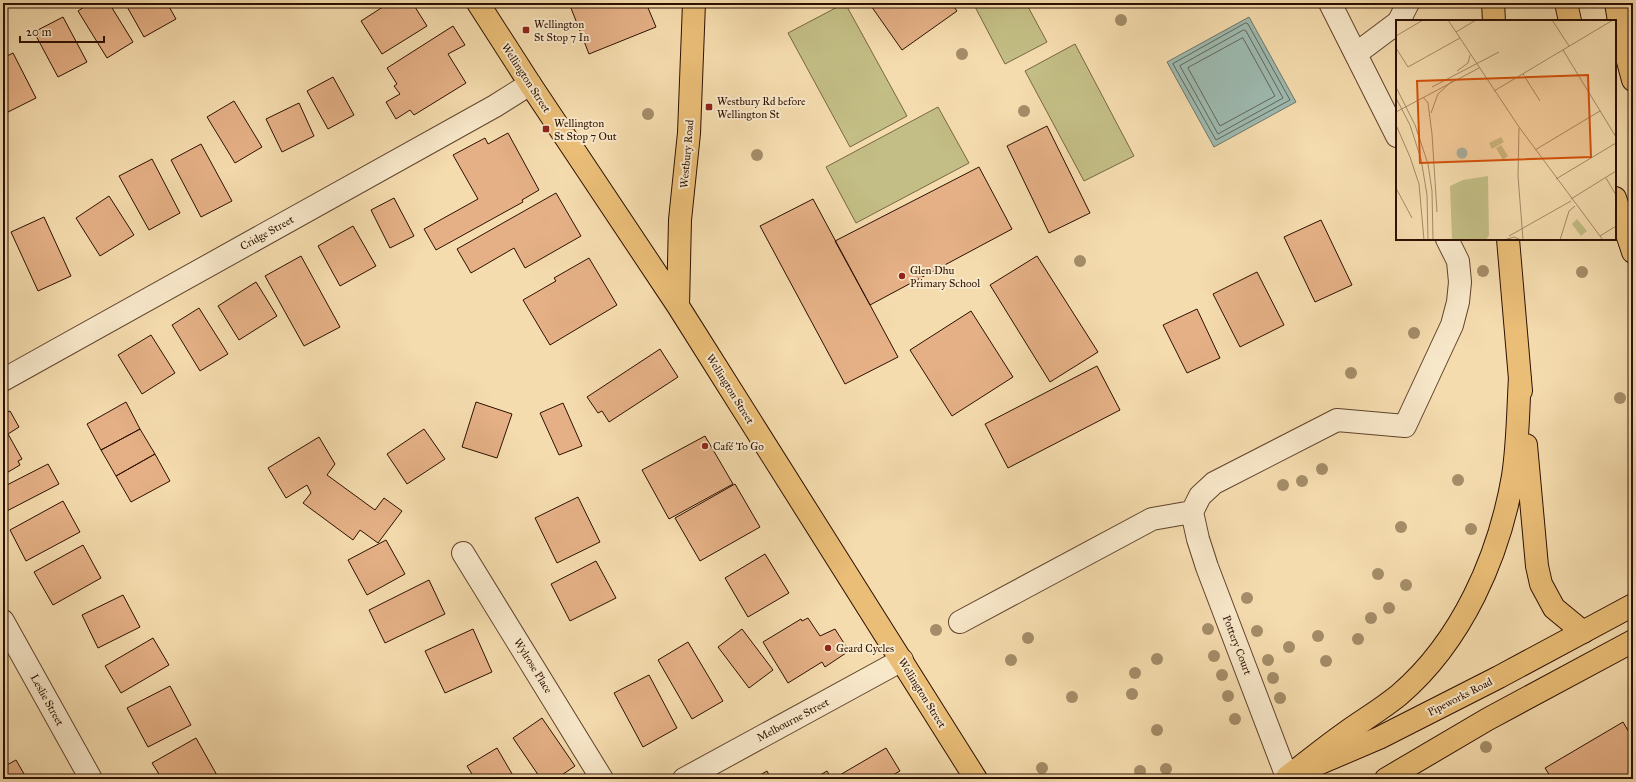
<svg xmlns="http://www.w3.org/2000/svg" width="1636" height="782" viewBox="0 0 1636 782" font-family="'IM FELL Great Primer',serif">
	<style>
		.green { fill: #c3be85; stroke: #786742 }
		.water { fill: #9dbab0; stroke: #70766a }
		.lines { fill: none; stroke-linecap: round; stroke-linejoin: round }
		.shore { stroke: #656558; stroke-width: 1 }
		.building { fill: #e5b086; stroke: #2d1000 }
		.minor-casing { stroke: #5f432c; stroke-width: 24 }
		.major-casing { stroke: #2d1000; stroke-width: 24 }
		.highway-casing { stroke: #2d1000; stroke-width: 24 }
		.minor { stroke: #f8e8ca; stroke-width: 22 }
		.major { stroke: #eabe77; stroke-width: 22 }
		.highway { stroke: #eabe77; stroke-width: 22 }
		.tree { fill: #a48d68 }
		.poi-dot { fill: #8f2418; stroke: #f8e8ca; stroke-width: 1.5 }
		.labels { text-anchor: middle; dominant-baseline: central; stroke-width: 4; stroke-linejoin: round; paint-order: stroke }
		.poi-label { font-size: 11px; fill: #2d1000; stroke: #f8e8ca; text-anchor: start }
		.street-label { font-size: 11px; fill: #2d1000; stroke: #f8e8ca }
		.inset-road { fill: none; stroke: #a58a68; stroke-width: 1 }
		.view { fill: #d5520b; fill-opacity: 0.15; stroke: #d5520b; stroke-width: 2 }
		.inset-edge { fill: none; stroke: #2d1000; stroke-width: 2 }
	</style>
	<rect width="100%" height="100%" fill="#f5dcae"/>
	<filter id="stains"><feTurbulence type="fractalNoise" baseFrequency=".005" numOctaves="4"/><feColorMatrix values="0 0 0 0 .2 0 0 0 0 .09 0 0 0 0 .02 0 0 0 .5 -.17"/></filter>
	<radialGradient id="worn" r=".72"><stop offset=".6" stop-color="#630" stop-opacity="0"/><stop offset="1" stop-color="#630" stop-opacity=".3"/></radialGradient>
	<!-- green -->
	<path class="green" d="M845 3 907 116 850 147 788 33Z
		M973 3H1026L1047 42 1005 64Z
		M1075 44 1134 156 1084 181 1025 71Z
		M938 107 969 163 856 223 826 167Z"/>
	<!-- water -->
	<path class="water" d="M1249 17 1296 102 1214 147 1167 62Z"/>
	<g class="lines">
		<!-- shore -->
		<path class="shore" d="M1246 23 1248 24 1290 100 1216 140 1173 64Z
			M1244 30 1246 31 1283 98 1218 134 1180 66Z
			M1243 38 1275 96 1220 126 1188 68Z"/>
	</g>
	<!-- building -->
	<path class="building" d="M90 3H109L133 42 107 58 78 11Z
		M125 3H167L176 19 144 37Z
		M389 3H418L419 5 415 7 427 26 382 54 361 21Z
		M569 3H646L656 27 589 54Z
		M869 3H951L957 11 902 50Z
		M63 17 87 62 58 77 34 32Z
		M453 26 465 45 448 54 466 83 414 115 410 110 396 119 386 102 400 94 394 86 397 84 387 68Z
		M13 53 36 98 8 112 3 101V58Z
		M333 77 354 115 328 129 307 91Z
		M234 101 262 147 235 163 207 117Z
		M299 103 314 136 282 152 266 119Z
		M1047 126 1090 213 1049 233 1007 146Z
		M508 133 539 190 522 200 523 202 436 250 424 229 478 199 453 155 485 138 488 144Z
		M201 144 232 201 201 217 171 160Z
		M152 159 180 213 149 230 119 176Z
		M979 167 1012 229 870 305 835 241Z
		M556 193 581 236 525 268 514 248 471 273 457 249Z
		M109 196 134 235 100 256 76 218Z
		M394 198 414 236 390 248 371 210Z
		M813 199 898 357 845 384 760 226Z
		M44 217 71 276 38 291 11 232Z
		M1321 220 1352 285 1315 302 1284 237Z
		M353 226 376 266 340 286 318 246Z
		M301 256 340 327 304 346 265 276Z
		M1037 256 1098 352 1050 382 990 285Z
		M589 258 617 305 550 345 523 300 556 281 554 278Z
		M1257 272 1284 325 1240 347 1213 294Z
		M256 282 277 316 239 340 218 306Z
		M199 308 228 354 200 371 172 325Z
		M1197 309 1220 358 1187 373 1163 325Z
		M971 311 1013 377 952 416 910 350Z
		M151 335 175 373 142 394 118 355Z
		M660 349 678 377 609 422 602 411 598 413 587 397Z
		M1097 366 1120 410 1008 468 985 424Z
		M126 402 140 429 101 450 87 424Z
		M476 402 512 414 497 458 462 447Z
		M563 403 582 446 559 455 540 413Z
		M10 411 19 427 8 434 22 459 18 461 20 465 3 475V414Z
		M140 429 155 454 116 476 101 450Z
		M424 429 445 459 407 484 387 454Z
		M705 436 733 484 669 519 642 470Z
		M319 437 335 464 327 475 375 510 384 498 402 511 378 543 360 530 353 540 303 503 311 493 307 485 286 498 268 468Z
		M155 454 170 481 131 502 116 476Z
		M48 464 59 484 3 513V487Z
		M735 484 760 527 700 561 675 518Z
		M578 497 600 542 557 563 535 518Z
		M63 501 80 532 26 561 10 530Z
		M386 540 405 574 367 595 348 560Z
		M83 545 101 578 53 605 34 572Z
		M765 554 789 593 748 617 725 578Z
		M596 561 616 598 570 621 551 584Z
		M429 580 445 614 385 643 369 610Z
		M123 595 140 627 98 648 82 615Z
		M808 618 820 636 835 629 849 651 825 667 822 662 788 683 763 642 801 619 802 621Z
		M473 629 492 672 445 693 425 651Z
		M742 629 773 670 749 688 718 647Z
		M153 638 169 665 121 693 105 666Z
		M688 642 723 701 692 719 658 660Z
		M649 675 677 728 643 747 614 693Z
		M170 686 191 725 148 747 127 708Z
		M542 718 575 766 556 779H541L513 738Z
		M1623 722 1633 739V779H1552L1545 768Z
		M196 738 218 777 213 779H162L152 763Z
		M497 748 515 779H475L467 766Z
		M886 748 900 771 886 779H833Z
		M16 760 27 779H3V767Z
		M767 771 771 779H753Z
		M827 771 832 779H813Z"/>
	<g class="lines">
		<defs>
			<path id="minor" d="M1330 3 1397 136
				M1399 21 1408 3
				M1357 53 1397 23
				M3 380 495 106 530 84
				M1192 512 1198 539 1207 567 1287 777
				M463 553 602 779
				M3 621 91 779
				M960 622 1152 519 1192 512 1200 496 1214 483 1337 420 1405 426 1452 325 1458 302 1460 282 1458 261 1447 239
				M684 779 902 660"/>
			<path id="major" d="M478 3 530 84 678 306 976 779
				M678 306 680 220 689 133 694 3
				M1299 772 1379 738 1499 677 1633 605
				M1386 779 1488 719 1633 641"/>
			<path id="highway" d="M1493 3 1494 21
				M1566 3 1570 21
				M1616 3 1622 39 1633 80
				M1615 198 1633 252
				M1508 239 1521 391
				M1526 445 1537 566 1541 584 1554 608 1583 632
				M1287 777C1306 763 1325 747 1345 733 1363 720 1382 709 1399 695 1462 641 1499 557 1513 476 1518 444 1518 410 1520 377"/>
		</defs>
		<!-- minor casing -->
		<use href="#minor" class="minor-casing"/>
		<!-- major casing -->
		<use href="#major" class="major-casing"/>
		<!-- highway casing -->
		<use href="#highway" class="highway-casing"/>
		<!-- minor -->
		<use href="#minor" class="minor"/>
		<!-- major -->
		<use href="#major" class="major"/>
		<!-- highway -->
		<use href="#highway" class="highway"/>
	</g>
	<!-- trees -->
	<g class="tree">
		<circle cx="1121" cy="20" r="6"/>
		<circle cx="962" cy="54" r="6"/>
		<circle cx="1024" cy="111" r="6"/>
		<circle cx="648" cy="114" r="6"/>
		<circle cx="757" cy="155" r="6"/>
		<circle cx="1080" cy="261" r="6"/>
		<circle cx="1483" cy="271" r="6"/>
		<circle cx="1582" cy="272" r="6"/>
		<circle cx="1414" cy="333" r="6"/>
		<circle cx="1351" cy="373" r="6"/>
		<circle cx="1620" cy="398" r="6"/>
		<circle cx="1322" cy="469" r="6"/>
		<circle cx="1458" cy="480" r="6"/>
		<circle cx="1302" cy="481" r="6"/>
		<circle cx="1283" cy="485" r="6"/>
		<circle cx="1401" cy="527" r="6"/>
		<circle cx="1471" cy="529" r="6"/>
		<circle cx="1378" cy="574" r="6"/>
		<circle cx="1406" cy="585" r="6"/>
		<circle cx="1247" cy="598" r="6"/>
		<circle cx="1389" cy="608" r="6"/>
		<circle cx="1371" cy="618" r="6"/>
		<circle cx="1208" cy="629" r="6"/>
		<circle cx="936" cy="630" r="6"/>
		<circle cx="1257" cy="631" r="6"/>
		<circle cx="1318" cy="636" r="6"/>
		<circle cx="1028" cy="638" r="6"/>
		<circle cx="1358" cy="639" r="6"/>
		<circle cx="1289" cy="647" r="6"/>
		<circle cx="1214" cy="656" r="6"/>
		<circle cx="1157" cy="659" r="6"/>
		<circle cx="1011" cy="660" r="6"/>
		<circle cx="1268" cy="660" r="6"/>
		<circle cx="1326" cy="661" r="6"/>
		<circle cx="1135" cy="673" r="6"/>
		<circle cx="1222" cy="675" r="6"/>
		<circle cx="1273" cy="678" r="6"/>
		<circle cx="1132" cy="694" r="6"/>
		<circle cx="1228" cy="696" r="6"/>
		<circle cx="1072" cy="697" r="6"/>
		<circle cx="1280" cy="698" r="6"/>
		<circle cx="1235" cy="719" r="6"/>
		<circle cx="1157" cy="730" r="6"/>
		<circle cx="1486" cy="747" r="6"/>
		<circle cx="1042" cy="768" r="6"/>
		<circle cx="1166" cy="769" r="6"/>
		<circle cx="1140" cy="771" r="6"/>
	</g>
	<!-- markers -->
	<g class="poi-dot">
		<rect x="522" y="26" width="8" height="8" rx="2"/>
		<rect x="705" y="103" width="8" height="8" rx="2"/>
		<rect x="542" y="125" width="8" height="8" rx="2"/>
		<circle cx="902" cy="276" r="4"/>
		<circle cx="705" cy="446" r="4"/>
		<circle cx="828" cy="648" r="4"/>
	</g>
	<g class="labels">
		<!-- poi labels -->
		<g class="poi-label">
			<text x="534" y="24">Wellington<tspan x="534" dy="13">St Stop 7 In</tspan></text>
			<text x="717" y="101">Westbury Rd before<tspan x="717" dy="13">Wellington St</tspan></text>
			<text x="554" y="123">Wellington<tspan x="554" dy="13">St Stop 7 Out</tspan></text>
			<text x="910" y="270">Glen Dhu<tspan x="910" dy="13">Primary School</tspan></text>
			<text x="713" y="446">Café To Go</text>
			<text x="836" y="648">Geard Cycles</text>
		</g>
		<!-- street labels -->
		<g class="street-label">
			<text transform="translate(526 78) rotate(57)">Wellington Street</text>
			<text transform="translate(687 154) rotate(-85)">Westbury Road</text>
			<text transform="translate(267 233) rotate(-29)">Cridge Street</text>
			<text transform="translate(730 389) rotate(58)">Wellington Street</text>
			<text transform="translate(1237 645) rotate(69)">Pottery Court</text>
			<text transform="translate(533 666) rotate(58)">Wylrose Place</text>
			<text transform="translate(922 693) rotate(58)">Wellington Street</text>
			<text transform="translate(1460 697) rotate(-27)">Pipeworks Road</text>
			<text transform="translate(47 700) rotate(61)">Leslie Street</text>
			<text transform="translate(793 720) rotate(-28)">Melbourne Street</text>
		</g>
	</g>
	<!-- overview -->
	<g transform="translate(1396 20)">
		<rect width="220" height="220" fill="#f5dcae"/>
		<path d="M105 117 108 122 96 129 93 123ZM105 125 112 136 107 140 100 128ZM92 156 93 215 90 220H56L54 166 67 160ZM181 199 191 211 185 216 176 204Z" fill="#c3be85"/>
		<path d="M60.5 133a5.5 5.5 0 1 1 11 0a5.5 5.5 0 1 1-11 0Z" fill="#9dbab0"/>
		<path class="inset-road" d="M52 0 123 107 207 220M156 0 173 26M60 12 80 0M0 16 27 0M0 28 12 47 64 18M167 30 220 117M80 44 103 32M61 51 72 43 74 35M127 54 144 81M0 67 19 105 32 144 36 171 37 220M36 67 80 44M98 71 217 0M27 77 32 83 36 114 41 192M0 78 14 105 25 139 31 175 32 220M0 92 83 48M35 93 42 74 57 60M0 105 14 137 23 164 28 220M123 108 122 156 127 220M139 130 204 91M210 158 220 175M160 159 220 123M0 168 16 198M175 179 220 151M113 216 175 181M204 216 220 206M108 220 118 217 125 220M164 220 173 191 179 186"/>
		<path class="view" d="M192 55 195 137 24 143 21 61Z"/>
		<rect width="220" height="220" class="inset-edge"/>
	</g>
	<!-- margin -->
	<rect width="1636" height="782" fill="none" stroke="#f5dcae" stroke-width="16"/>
	<rect x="4" y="4" width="1628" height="774" fill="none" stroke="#2d1000" stroke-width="2"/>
	<rect x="8" y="8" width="1620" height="766" fill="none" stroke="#2d1000"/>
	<!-- scale -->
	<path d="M20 36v6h84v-6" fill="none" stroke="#2d1000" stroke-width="2"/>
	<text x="26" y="36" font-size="12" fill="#2d1000" stroke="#f8e8ca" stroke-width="3" paint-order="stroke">20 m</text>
	<rect width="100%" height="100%" filter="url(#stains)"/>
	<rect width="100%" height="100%" fill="url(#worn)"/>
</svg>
